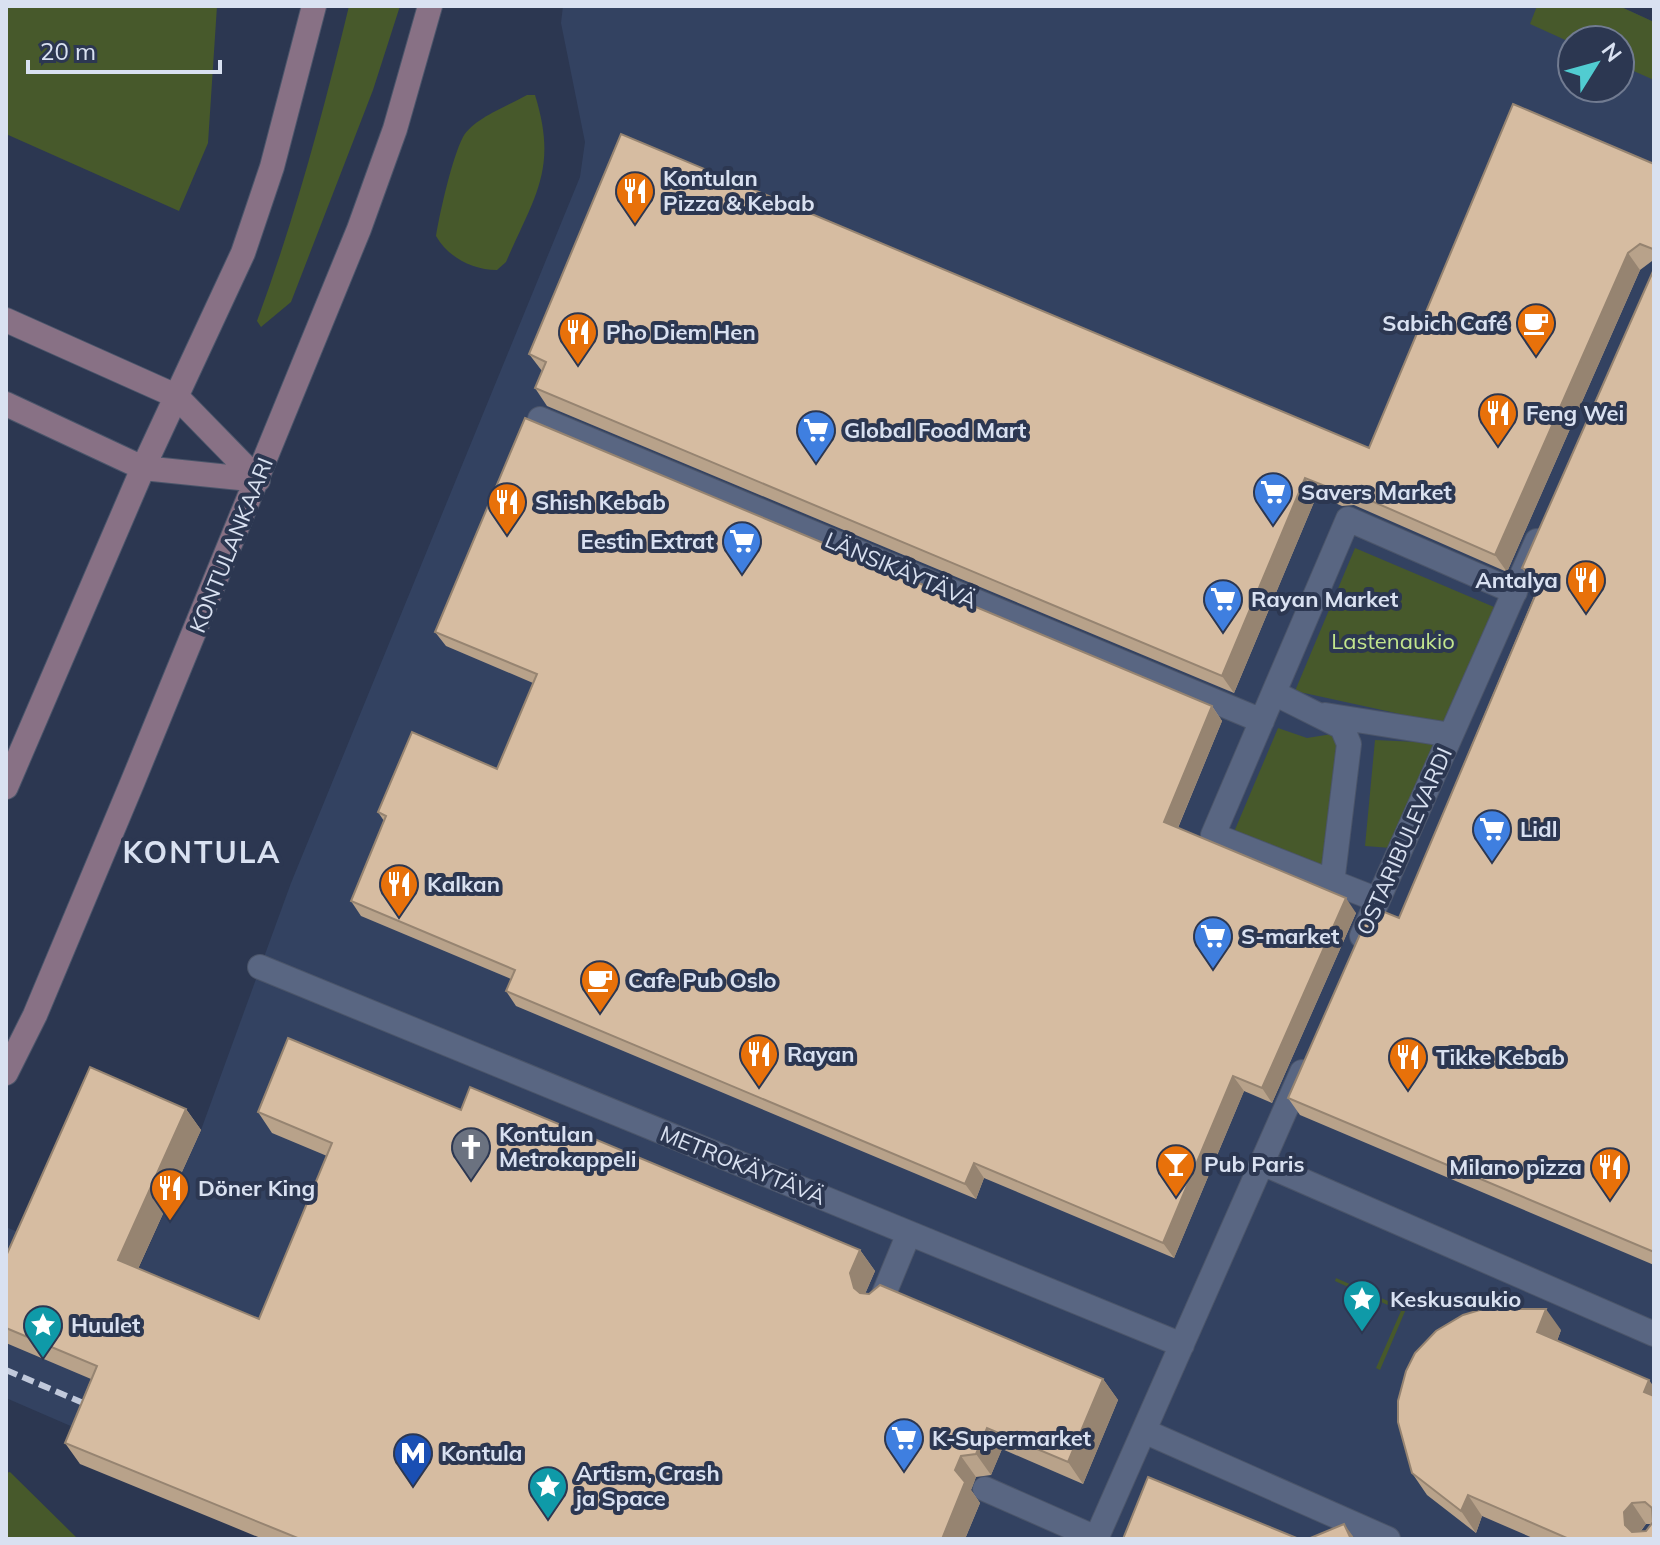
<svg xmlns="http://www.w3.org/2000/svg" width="1660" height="1545" viewBox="0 0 1660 1545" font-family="Mulish,sans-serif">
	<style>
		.built { fill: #334261; fill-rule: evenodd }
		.green { fill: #47592b }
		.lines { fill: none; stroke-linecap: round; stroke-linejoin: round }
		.street-casing { stroke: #4b556a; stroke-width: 26 }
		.secondary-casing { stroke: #4b556a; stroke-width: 26 }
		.street { stroke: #596682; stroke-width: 24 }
		.secondary { stroke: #887185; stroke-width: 24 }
		.rail { stroke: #c1c9db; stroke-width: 6; stroke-dasharray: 12 6; stroke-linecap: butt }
		.wall { fill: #b8a28a; fill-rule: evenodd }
		.shaded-wall { fill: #968471 }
		.building { fill: #d6bca1; stroke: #968471; stroke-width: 2; fill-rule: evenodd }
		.labels { text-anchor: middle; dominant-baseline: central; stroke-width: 8; stroke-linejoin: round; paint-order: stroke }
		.poi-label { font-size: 22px; font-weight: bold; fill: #d9e1f1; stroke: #2c3751; text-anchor: start }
		.street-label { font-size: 22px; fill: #d9e1f1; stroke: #2c3751 }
		.park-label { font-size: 22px; fill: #c2e58d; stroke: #2c3751 }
		.district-label { font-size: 30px; font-weight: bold; letter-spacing: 2px; fill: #d9e1f1; stroke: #2c3751 }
	</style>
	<rect width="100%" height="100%" fill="#2c3751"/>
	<!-- built -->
	<path class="built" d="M563 6H1619L1654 22V1539H758L73 1427 6 1398V1227L133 1281 201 1130 291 883 580 177 585 142 561 23ZM1572 40H1620V88H1572Z"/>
	<!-- green -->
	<path class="green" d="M6 6H217L208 143 179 211 6 134Z
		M349 6H400L373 90 291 302 261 327 257 321C295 218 323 113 349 6Z
		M1537 6H1619L1654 22V80L1620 65V40H1572V43L1530 24Z
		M527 95H535C558 169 535 195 506 262L497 270C472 270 448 257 436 236 440 212 452 158 463 137 474 118 508 106 527 95Z
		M1355 548 1494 607 1446 724 1295 691Z
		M1278 728 1307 738 1332 734 1341 742 1327 870 1234 832Z
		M1375 740 1439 743 1391 848 1365 846Z
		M1336 1278 1406 1309 1380 1370 1376 1368 1401 1311 1335 1281Z
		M10 1472 78 1539H6V1473Z"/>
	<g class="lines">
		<defs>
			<path id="street" d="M540 419 1262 721
				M1274 693 1342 727 1349 744 1332 883
				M1325 715 1451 735
				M1378 900 1213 835 1348 519 1515 592
				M1362 936 1537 541
				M260 967 1182 1345
				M1262 1163 1654 1334
				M881 1301 909 1233
				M1144 1431 1388 1539
				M985 1489 1096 1538
				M1096 1539 1302 1072"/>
			<path id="secondary" d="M6 320 176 396 258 480
				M6 404 143 468 258 480
				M6 787 143 468 243 253 272 167 314 6
				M6 1073 35 1015 133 781 359 229 395 129 430 6"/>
		</defs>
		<!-- street casing -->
		<use href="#street" class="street-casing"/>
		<!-- secondary casing -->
		<use href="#secondary" class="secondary-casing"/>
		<!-- street -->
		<use href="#street" class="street"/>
		<!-- secondary -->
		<use href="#secondary" class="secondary"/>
		<!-- rail -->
		<path class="rail" d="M6 1370 88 1405"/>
	</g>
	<!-- wall -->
	<path class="wall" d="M1654 164V262L1652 261 1640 270 1507 572 1354 505 1342 506 1317 495 1234 693 547 406 535 388 542 371 529 354 1369 448Z
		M1654 269V1265L1300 1115 1288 1098 1399 918 1538 587 1534 585 1522 568Z
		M435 632 1212 706 1222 721 1178 828 1356 913 1272 1103 1244 1091 1174 1258 984 1178 976 1199 516 1006 506 991 511 979 361 916 351 901 384 821 378 812 497 769 533 683 446 646Z
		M186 1109 201 1130 138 1269 259 1319 327 1156 272 1133 258 1112 461 1110 860 1250 875 1271 865 1294 1103 1379 1118 1400 1083 1484 1002 1449 991 1475 976 1477 971 1490 980 1503 965 1539H263L80 1464 65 1443 91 1379 6 1343V1256Z
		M1561 1330 1557 1341 1654 1387V1539H1535L1482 1516 1476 1533 1427 1495 1412 1473ZM1646 1524H1651L1646 1531H1641Z"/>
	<!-- shaded-wall -->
	<path class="shaded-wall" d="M1628 253 1640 270 1507 572 1495 555Z
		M1305 478 1317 495 1234 693 1222 676Z
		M1212 706 1222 721 1174 837 1164 822Z
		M1346 898 1356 913 1272 1103 1262 1088Z
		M1233 1076 1244 1091 1174 1258 1163 1243Z
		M186 1109 201 1130 132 1282 118 1260Z
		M974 1163 984 1178 976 1199 965 1184Z
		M860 1250 875 1271 865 1294 869 1309 854 1288 850 1273Z
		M1546 1309 1561 1330 1552 1354 1537 1332Z
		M1103 1379 1118 1400 1083 1484 1068 1462Z
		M1649 1380 1654 1387V1406L1644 1392Z
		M987 1428 1002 1449 991 1475 976 1454Z
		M961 1456 976 1477 971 1490 980 1503 965 1539H942L955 1470Z
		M1468 1495 1482 1516 1476 1533 1461 1511Z
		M1632 1503 1646 1524 1639 1533 1640 1539 1625 1525 1624 1512Z
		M1344 1524 1355 1539H1351Z"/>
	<!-- building -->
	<path class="building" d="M1513 104 1654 164V253L1653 249 1640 244 1628 253 1495 555 1342 488H1330L1305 478 1222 676 535 388 546 362 529 354 621 134 1369 448Z
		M1654 269V1252L1288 1098 1372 907 1399 918 1543 577 1522 568Z
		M525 418 1212 706 1164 822 1346 898 1262 1088 1233 1076 1163 1243 974 1163 965 1184 506 991 515 970 351 901 386 816 378 812 412 732 497 769 537 674 435 632Z
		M288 1038 461 1110 470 1087 860 1250 850 1273 854 1288 860 1293 869 1294 880 1285 1103 1379 1068 1462 987 1428 976 1454 961 1456 955 1470 965 1482 942 1539H300L65 1443 97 1366 6 1328V1256L90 1067 186 1109 118 1260 259 1319 332 1143 258 1112Z
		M1483 1309H1546L1537 1332 1649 1380 1644 1392 1654 1396V1539H1569L1468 1495 1461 1511 1412 1473 1398 1422V1401L1406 1371 1415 1353 1436 1331 1463 1315ZM1645 1502 1652 1508 1653 1522 1646 1531 1632 1532 1625 1525 1624 1512 1632 1503Z
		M1148 1477 1299 1539H1123Z
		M1344 1524 1351 1539H1308Z"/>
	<!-- icons -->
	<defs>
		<symbol id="restaurant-pin" viewBox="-11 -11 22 30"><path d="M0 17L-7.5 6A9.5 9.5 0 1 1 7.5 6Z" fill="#e8710a" stroke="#2c3751"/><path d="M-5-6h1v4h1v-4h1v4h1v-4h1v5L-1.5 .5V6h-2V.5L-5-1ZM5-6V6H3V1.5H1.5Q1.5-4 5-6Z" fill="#fff"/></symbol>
		<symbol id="cafe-pin" viewBox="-11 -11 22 30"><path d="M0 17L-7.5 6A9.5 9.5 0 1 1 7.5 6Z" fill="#e8710a" stroke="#2c3751"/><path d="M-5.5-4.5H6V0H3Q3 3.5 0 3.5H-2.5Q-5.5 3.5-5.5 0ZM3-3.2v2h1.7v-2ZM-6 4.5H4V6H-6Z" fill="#fff"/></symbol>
		<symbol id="supermarket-pin" viewBox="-11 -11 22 30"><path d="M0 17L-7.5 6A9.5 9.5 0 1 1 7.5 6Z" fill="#3f7fe0" stroke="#2c3751"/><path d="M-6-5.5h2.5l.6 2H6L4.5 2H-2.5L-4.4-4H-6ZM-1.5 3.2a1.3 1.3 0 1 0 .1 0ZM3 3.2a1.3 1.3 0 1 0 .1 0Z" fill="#fff"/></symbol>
		<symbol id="church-pin" viewBox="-11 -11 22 30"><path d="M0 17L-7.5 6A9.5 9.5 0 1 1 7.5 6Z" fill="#6b7280" stroke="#2c3751"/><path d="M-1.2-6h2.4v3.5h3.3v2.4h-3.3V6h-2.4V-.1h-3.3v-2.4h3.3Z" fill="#fff"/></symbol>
		<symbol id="bar-pin" viewBox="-11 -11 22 30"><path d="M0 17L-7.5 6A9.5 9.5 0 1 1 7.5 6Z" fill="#e8710a" stroke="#2c3751"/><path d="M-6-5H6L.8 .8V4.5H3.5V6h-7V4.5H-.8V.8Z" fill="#fff"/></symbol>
		<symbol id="sight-pin" viewBox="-11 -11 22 30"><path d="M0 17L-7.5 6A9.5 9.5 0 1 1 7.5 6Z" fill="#0f9aa8" stroke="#2c3751"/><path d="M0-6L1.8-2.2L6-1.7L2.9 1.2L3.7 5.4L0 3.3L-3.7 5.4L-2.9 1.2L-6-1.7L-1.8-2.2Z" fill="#fff"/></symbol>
		<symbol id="metro-pin" viewBox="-11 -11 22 30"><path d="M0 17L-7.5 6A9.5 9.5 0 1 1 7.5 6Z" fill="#1a4fb4" stroke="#2c3751"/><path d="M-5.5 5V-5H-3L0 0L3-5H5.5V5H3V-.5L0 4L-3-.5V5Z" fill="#fff"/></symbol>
	</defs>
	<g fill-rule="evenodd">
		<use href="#restaurant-pin" x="613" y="169" width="44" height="60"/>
		<use href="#cafe-pin" x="1514" y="301" width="44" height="60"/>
		<use href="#restaurant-pin" x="556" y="310" width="44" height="60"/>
		<use href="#restaurant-pin" x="1476" y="391" width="44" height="60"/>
		<use href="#supermarket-pin" x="794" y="408" width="44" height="60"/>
		<use href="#supermarket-pin" x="1251" y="470" width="44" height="60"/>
		<use href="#restaurant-pin" x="485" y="480" width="44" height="60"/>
		<use href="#supermarket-pin" x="720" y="519" width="44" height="60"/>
		<use href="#restaurant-pin" x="1564" y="558" width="44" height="60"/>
		<use href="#supermarket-pin" x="1201" y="577" width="44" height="60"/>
		<use href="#supermarket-pin" x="1470" y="807" width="44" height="60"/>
		<use href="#restaurant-pin" x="377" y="862" width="44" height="60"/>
		<use href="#supermarket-pin" x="1191" y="914" width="44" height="60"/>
		<use href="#cafe-pin" x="578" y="958" width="44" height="60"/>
		<use href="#restaurant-pin" x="737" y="1032" width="44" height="60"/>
		<use href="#restaurant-pin" x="1386" y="1035" width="44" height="60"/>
		<use href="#church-pin" x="449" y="1125" width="44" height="60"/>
		<use href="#bar-pin" x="1154" y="1142" width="44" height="60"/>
		<use href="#restaurant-pin" x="1588" y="1145" width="44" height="60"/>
		<use href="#restaurant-pin" x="148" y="1166" width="44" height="60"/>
		<use href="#sight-pin" x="1340" y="1277" width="44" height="60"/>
		<use href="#sight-pin" x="21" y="1303" width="44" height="60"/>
		<use href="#supermarket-pin" x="882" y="1416" width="44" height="60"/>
		<use href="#metro-pin" x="391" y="1431" width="44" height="60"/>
		<use href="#sight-pin" x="526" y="1464" width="44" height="60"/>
	</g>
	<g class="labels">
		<!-- poi labels -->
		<g class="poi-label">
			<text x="663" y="178">Kontulan<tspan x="663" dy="25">Pizza &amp; Kebab</tspan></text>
			<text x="1508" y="323" text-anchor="end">Sabich Café</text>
			<text x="606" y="332">Pho Diem Hen</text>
			<text x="1526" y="413">Feng Wei</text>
			<text x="844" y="430">Global Food Mart</text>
			<text x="1301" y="492">Savers Market</text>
			<text x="535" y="502">Shish Kebab</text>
			<text x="714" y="541" text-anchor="end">Eestin Extrat</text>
			<text x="1558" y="580" text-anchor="end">Antalya</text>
			<text x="1251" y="599">Rayan Market</text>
			<text x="1520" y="829">Lidl</text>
			<text x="427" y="884">Kalkan</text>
			<text x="1241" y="936">S-market</text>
			<text x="628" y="980">Cafe Pub Oslo</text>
			<text x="787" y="1054">Rayan</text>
			<text x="1436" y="1057">Tikke Kebab</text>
			<text x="499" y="1134">Kontulan<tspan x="499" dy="25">Metrokappeli</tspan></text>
			<text x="1204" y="1164">Pub Paris</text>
			<text x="1582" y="1167" text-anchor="end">Milano pizza</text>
			<text x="198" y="1188">Döner King</text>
			<text x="1390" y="1299">Keskusaukio</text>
			<text x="71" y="1325">Huulet</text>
			<text x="932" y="1438">K-Supermarket</text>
			<text x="441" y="1453">Kontula</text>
			<text x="576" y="1473">Artism, Crash<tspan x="576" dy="25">ja Space</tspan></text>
		</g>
		<!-- street labels -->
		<g class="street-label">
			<text transform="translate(231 545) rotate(-68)">KONTULANKAARI</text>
			<text transform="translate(901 570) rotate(23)">LÄNSIKÄYTÄVÄ</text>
			<text transform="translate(1404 841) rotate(-66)">OSTARIBULEVARDI</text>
			<text transform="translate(743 1165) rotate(22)">METROKÄYTÄVÄ</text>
		</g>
		<!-- park labels -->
		<g class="park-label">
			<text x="1393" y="641">Lastenaukio</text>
		</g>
		<!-- district labels -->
		<g class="district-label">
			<text x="202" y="852">KONTULA</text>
		</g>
	</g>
	<!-- border -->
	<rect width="1660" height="1545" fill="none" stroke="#d9e1f1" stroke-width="16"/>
	<!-- north arrow -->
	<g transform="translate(1596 64) rotate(53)"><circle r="38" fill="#2c3751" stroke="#717b91" stroke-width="2"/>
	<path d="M0-6L14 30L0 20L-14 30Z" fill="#51ccd1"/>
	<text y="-12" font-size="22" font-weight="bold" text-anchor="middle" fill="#d9e1f1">N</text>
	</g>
	<!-- scale -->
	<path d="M28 60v12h192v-12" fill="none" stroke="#d9e1f1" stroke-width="4"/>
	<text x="40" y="60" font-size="24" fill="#d9e1f1" stroke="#2c3751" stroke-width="6" paint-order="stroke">20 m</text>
</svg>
